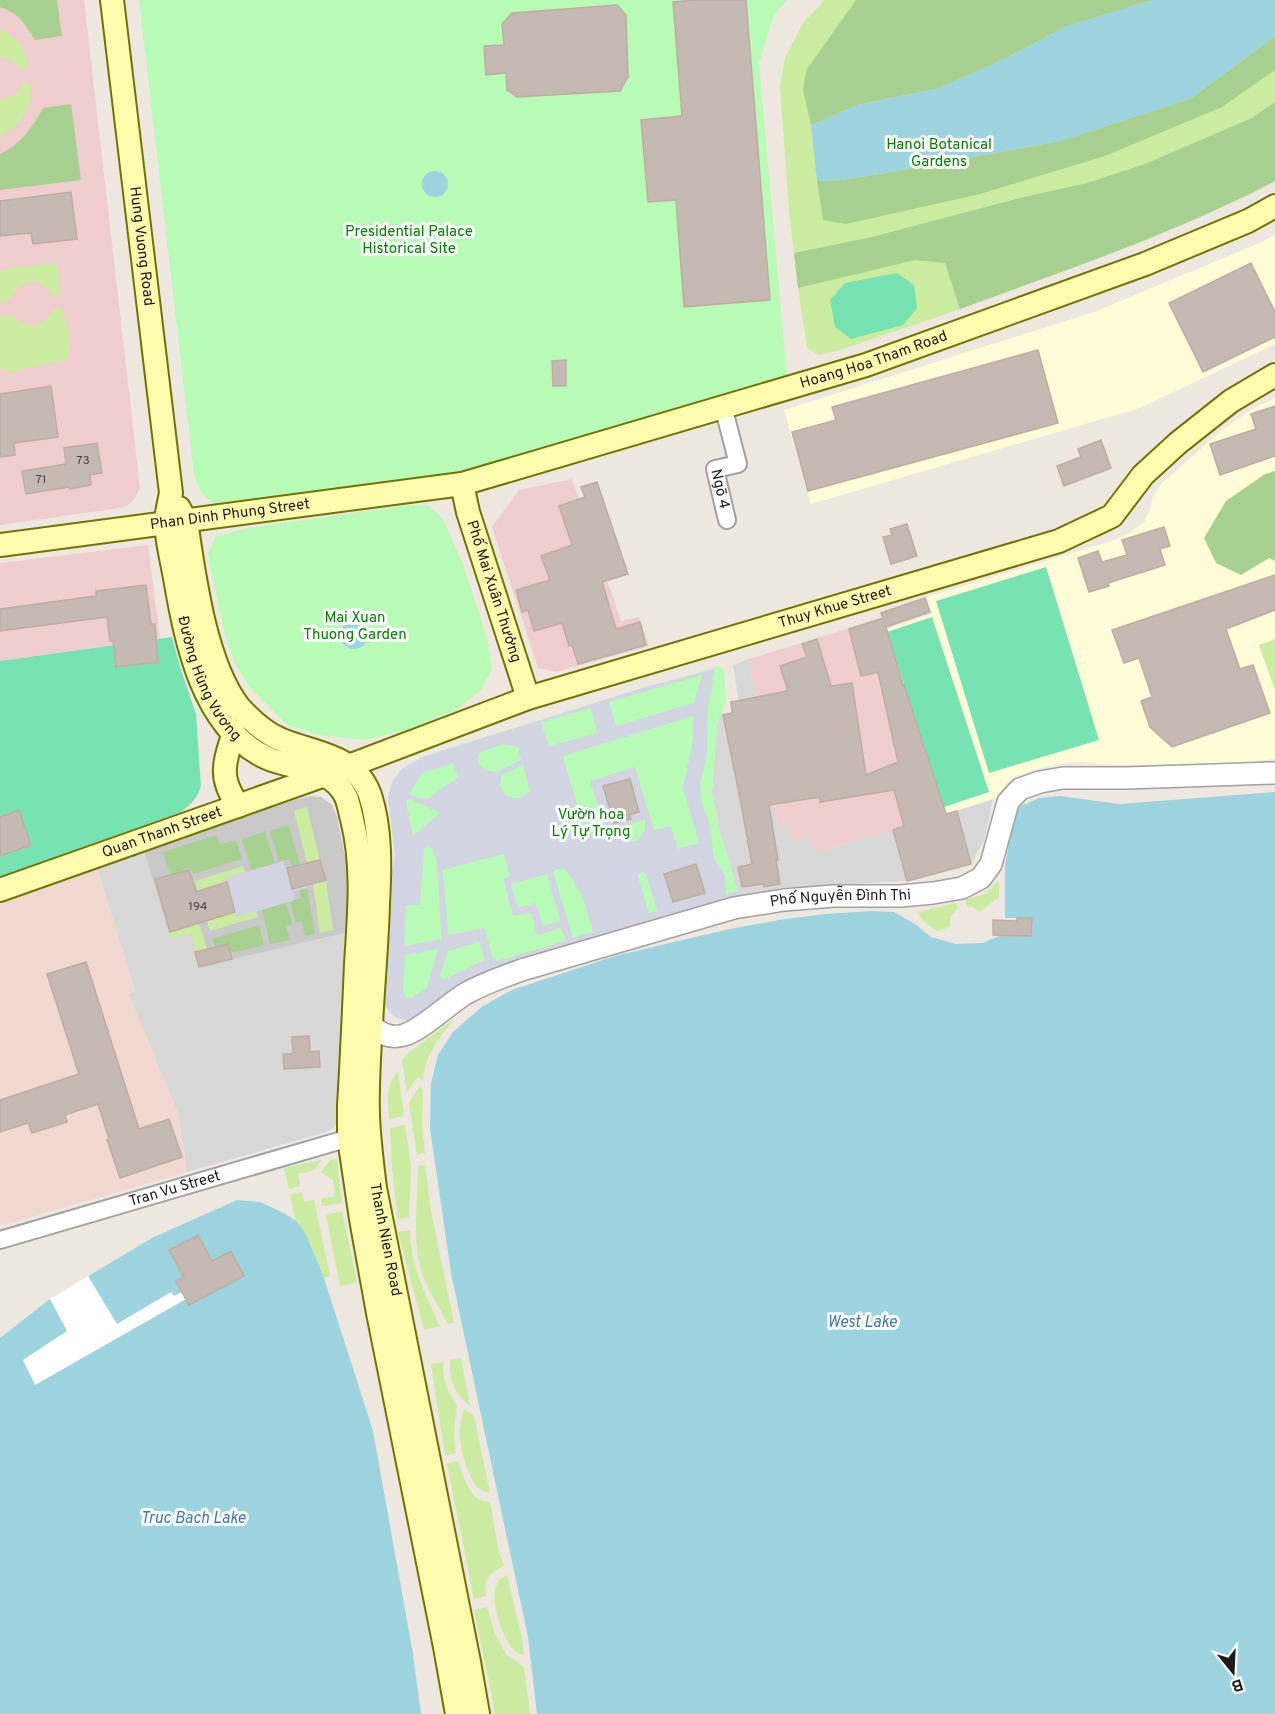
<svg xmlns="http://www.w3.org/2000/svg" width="1275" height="1714" viewBox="0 0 1275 1714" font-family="Overpass,sans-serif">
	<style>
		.residential { fill: #d9d8d8 }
		.commercial { fill: #f0cdce }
		.education { fill: #fffcd7 }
		.religious { fill: #c9c9c9 }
		.military { fill: #f1d8d1 }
		.grass { fill: #cbeca1 }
		.forest { fill: #a8d091 }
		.park { fill: #b8fcb8 }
		.pitch { fill: #78e3b2 }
		.plaza { fill: #d4d5e3; fill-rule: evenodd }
		.water { fill: #9dd4df }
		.pier { fill: #fff }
		.building { fill: #c5b9b3; stroke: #c0ada1; stroke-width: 1.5 }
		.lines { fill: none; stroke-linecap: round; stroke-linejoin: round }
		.minor-casing { stroke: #a2a2a2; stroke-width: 20 }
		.tertiary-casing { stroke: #a2a2a2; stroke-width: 24 }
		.secondary-casing { stroke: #707400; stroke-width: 26 }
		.minor { stroke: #fff; stroke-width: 16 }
		.tertiary { stroke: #fff; stroke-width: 21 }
		.secondary { stroke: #fdfbae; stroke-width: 22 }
		.labels { text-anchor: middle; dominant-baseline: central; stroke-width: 6; stroke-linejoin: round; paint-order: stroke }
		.number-label { font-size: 12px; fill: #464241 }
		.park-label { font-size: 15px; fill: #057e06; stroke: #fff }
		.street-label { font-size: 15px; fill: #1b1b1b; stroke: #fff }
		.water-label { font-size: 16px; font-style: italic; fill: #407ba7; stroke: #fff }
	</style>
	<rect width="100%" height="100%" fill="#eee8e0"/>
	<!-- residential -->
	<path class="residential" d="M749 659 778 827 790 826 812 838 816 853 993 799 985 838 971 864 907 881 781 888 740 899 719 828 712 792 717 725 720 714 740 710 733 665Z
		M144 851 171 939 191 933 199 967 349 932 341 1081 337 1122 334 1128 326 1132 187 1172 178 1113 128 994 135 991 97 868Z"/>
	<!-- commercial -->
	<path class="commercial" d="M0 0H84L140 488 135 498 128 505 120 508 0 525Z
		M572 479 621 621 639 617 649 646 556 672 538 668 492 527 519 490Z
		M148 545 160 638 0 661V563Z
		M883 618 947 814 815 853 811 838 792 841 789 827H778L749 659Z"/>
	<!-- education -->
	<path class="education" d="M1275 235V344L1140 408 811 504 784 410 1094 312 1262 242Z
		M1275 398V759L1235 763 1116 765 1080 762 1060 764 1037 769 1014 777 1005 785 999 794 993 799 947 814 886 629 932 614 927 597 1115 540 1131 532 1144 522 1150 510 1153 496 1162 483 1221 431 1250 410Z"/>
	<!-- religious -->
	<path class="religious" d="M310 796 321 797 332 805 337 817 350 881 349 932 199 967 191 933 171 939 144 851 298 799Z"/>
	<!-- military -->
	<path class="military" d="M97 868 135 991 129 994 178 1113 187 1172 0 1226V902Z"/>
	<!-- grass -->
	<path class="grass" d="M825 0H1275V181L1251 194 1147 240 952 312 837 351 818 355 807 347 798 288 789 210 780 86 785 58 803 23Z
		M0 29C4 31 9 34 13 37 22 44 36 65 21 70L11 60 0 58Z
		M23 81 30 84C35 104 19 129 0 136V99C12 98 19 93 23 81Z
		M53 263 58 267 60 295 52 296C41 275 18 279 10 300L0 302V270Z
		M60 308C68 316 71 348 68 360L8 372 0 368V317L13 315C26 331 45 328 53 309Z
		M1275 639V690L1259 645Z
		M307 807 320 860 307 863 294 811Z
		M243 866 245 872 226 878 227 882 198 891 195 881Z
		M999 880V897L980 912 972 907 967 906 965 900 985 894Z
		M326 881 333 930 320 933 313 884Z
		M956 903 958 908 950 917V927L937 931 923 921 918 912Z
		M256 911 258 917 210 931 207 921 235 912 237 917Z
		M199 923 207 949 195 952 191 933 171 939 169 932Z
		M455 1018C440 1038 425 1053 423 1080L418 1077 407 1092 402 1061 410 1052Z
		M398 1071 404 1116 389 1119C388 1099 385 1087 398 1071Z
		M419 1087 423 1089 422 1125 425 1153 417 1155 409 1104Z
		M405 1125 411 1166 409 1217 398 1220 392 1169 390 1128Z
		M337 1159 342 1203 322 1206 321 1199 335 1196 333 1180 321 1172 330 1160Z
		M322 1160 314 1170 298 1174 300 1186 289 1189 284 1168Z
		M425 1165 431 1211 454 1323 448 1324C439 1307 427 1289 421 1270 412 1240 418 1197 418 1166Z
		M302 1192 304 1202 314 1200 330 1276 324 1278 305 1232 296 1221 290 1195Z
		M342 1211 357 1282 340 1286 326 1215Z
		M410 1230C410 1265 425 1294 440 1326L424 1330 398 1232Z
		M461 1358 470 1406C453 1391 450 1383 450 1360Z
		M443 1362C443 1382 447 1390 457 1406 454 1423 453 1437 456 1453L445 1455 431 1364Z
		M464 1409 474 1416 490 1493C485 1492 480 1490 477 1487 469 1477 460 1450 460 1437 459 1428 461 1419 464 1409Z
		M458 1461C463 1476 470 1503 490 1502L499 1553 504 1566C489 1573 483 1579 486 1596L474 1599 447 1463Z
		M507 1575 522 1638 524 1655C520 1653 515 1652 512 1648 502 1636 489 1598 497 1584 499 1579 503 1577 507 1575Z
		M487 1607 495 1634 506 1654 524 1667 530 1714H495L491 1691 474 1610Z"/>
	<!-- forest -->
	<path class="forest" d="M0 0H57L62 36 35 40C25 24 19 13 0 7Z
		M856 0H1153L1067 26 1006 58 940 88 857 105 811 125 803 89 807 69Z
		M1275 36V70L1222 107 1105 156 980 194 846 224 823 220 817 181 842 180 885 173 1060 141 1190 99Z
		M1275 102V181C1174 234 1066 270 960 309L945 263 915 260 798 288 794 253 872 237 1020 198 1087 183 1145 164 1252 118Z
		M71 104 81 180 0 190V154C20 145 33 127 43 108Z
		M1275 471V561L1269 558 1241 575 1216 563 1204 538 1226 501 1265 474Z
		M289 825 300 865 292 867 290 859 279 862 270 831Z
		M265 832 275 864 252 871 242 839Z
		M217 835 220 845 236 840 242 859 193 874 190 867 183 869 185 875 173 877 170 873 163 852Z
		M307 888 315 934 305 936 302 922H296L290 902 301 898 299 890Z
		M286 903 292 924 286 926 290 940 270 944 262 910Z
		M259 925 264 945 230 953 228 944 215 947 212 939Z"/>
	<!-- park -->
	<path class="park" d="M139 0H787L774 15 759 63 787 377 467 475 221 508C206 500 198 491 194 474Z
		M409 505 429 506 443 519 462 562 481 619 489 646 492 669 481 690 456 710 406 730 364 740 318 735 286 724 249 687 235 663 224 631 208 554 216 536 248 528Z
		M720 666 724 669 726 701 717 725 712 792 719 828 739 895 737 898 486 975 413 1018C393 1023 387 1011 381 995L395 855 388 798 390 787 393 780 402 769 423 757 455 746Z"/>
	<!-- pitch -->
	<path class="pitch" d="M897 273 914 285 917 308 903 325 851 339 835 327 830 300 845 283Z
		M1046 567 1099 740 989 773 936 601Z
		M932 617 989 792 944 807 887 632Z
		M172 637 181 670 196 714 201 786C197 799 191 804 181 812L0 877V661Z"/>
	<!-- plaza -->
	<path class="plaza" d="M715 669 708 707 707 756 700 783 701 802 709 821 714 858 725 875 726 894 738 891 740 899 518 964 486 975 464 985 413 1018 407 1020 399 1019 391 1014 383 1002 381 982 390 882 395 855 388 798 393 780 402 769 423 757 645 687ZM702 675 694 703 616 726 609 702ZM591 708 597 733 549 746 541 722ZM693 716V740L683 788 699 843 678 849 671 826 654 830 635 767 590 781 603 823 584 829 563 756ZM503 744 518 747 521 760 497 772 485 770 480 766 478 761V755L481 752ZM453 763 458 777 427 799 412 796 410 793 422 773ZM523 765 530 792 519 798H513L506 795 500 786 501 775ZM630 779 639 812 629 815 630 819 614 823 603 786ZM410 799 440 813 413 836 406 802 407 800ZM645 819V830L639 839 634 841H624L615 834 613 830ZM428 847 432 848 436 857 442 939 404 946 406 905H420L424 849ZM504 854 510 877 503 879 513 916 531 913 537 935 561 928 566 941 497 961 492 957 485 928 448 935 443 870ZM696 865 704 893 673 902 664 875ZM558 869H563L568 872 583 898 593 932 573 938 554 875V871ZM643 872 646 875 657 910V912L649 913 638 877 639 874ZM547 874 560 921 543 926 536 903 518 908 511 884ZM479 942 485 960 447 978 442 979 440 976 448 951ZM438 949 427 988 411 998H406L404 994 403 988 405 955Z
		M283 861 286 869 300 865 307 888 293 892 295 900 237 917 225 878Z"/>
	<!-- water -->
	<path class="water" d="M1153 0H1275V36L1190 99 1060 141 885 173 842 180 817 181 811 125 857 105 940 88 1006 58 1067 26Z
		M422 184a13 13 0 1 1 26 0a13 13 0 1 1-26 0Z
		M340 635a14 14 0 1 1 28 0a14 14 0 1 1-28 0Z
		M1275 792V1714H537L528 1637 451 1273 430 1128 431 1083 438 1055 453 1032 483 1006 512 990 615 956 725 930 779 920 825 914 871 911 894 912 915 924 931 937 956 944 983 943 999 936H1031L1032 918H1005V865L1013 818 1021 806 1039 798 1059 796 1120 804Z
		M237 1200 260 1202 284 1213 296 1221 305 1232 324 1278 373 1431 413 1654 421 1714H0V1338L50 1299 152 1238Z"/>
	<!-- pier -->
	<path class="pier" d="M88 1276 117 1324 171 1292 174 1296 182 1292 186 1299 35 1385 23 1360 67 1331 50 1299Z"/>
	<!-- building -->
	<path class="building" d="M693 0H746L770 300 684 307 676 200 648 202 641 120 682 116 673 2Z
		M617 5 626 15 628 77 620 91 517 97 507 90 506 73 486 75 484 46 504 45 502 24 512 13Z
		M71 192 77 239 33 244 31 233 0 236V201Z
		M1251 263 1275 312V337L1203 372 1169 303Z
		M1038 350 1058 423 808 491 792 432 836 420 832 407Z
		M566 360V386H553L552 361Z
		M51 386 58 437 14 443 15 455 0 457V394Z
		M1275 406V456L1220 475 1210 444 1256 429 1251 414Z
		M1101 440 1111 468 1064 486 1057 466 1081 457 1078 449Z
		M97 443 102 473 90 475 91 485 70 489 69 487 26 494 22 471 66 464 64 448Z
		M597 482 628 574 602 582 616 629 640 622 646 645 578 664 572 645 569 646 562 623 534 631 528 610 522 612 516 590 550 580 541 556 572 545 559 506 585 497 581 487Z
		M907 524 917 556 891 564 883 537 892 535 890 529Z
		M1164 527 1170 546 1160 549 1165 565 1108 583 1109 586 1089 592 1078 558 1098 551 1102 562 1127 555 1122 540Z
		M1275 575V610L1226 629 1240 669 1253 665 1270 713 1172 747 1150 727 1141 701 1152 697 1139 658 1124 663 1112 630Z
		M146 585 151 624H155L158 662 116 667 113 641H110L107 617 0 631V609L96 596V591Z
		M925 598 930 612 886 627 903 686 904 685 946 814 957 811 971 864 907 881 893 830 904 826 894 790 820 802V797L769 805 778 860H776L780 884 764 887 763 884 742 887 738 867 752 864 740 798 723 715 732 713 731 702 788 691 780 666 807 657 802 644 817 639 831 686 852 683 866 775 898 762 878 672 861 676 849 629 883 618 881 613Z
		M630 779 639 812 629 815 631 819 614 823 603 786Z
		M19 810 31 845 0 856V817Z
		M320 860 326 880 292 889 287 868Z
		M696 864 705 893 673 902 664 874Z
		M189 870 196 892 227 882 235 912 170 932 155 879Z
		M1017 918H1032L1031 936 993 935V920L1017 921Z
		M228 944 232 959 199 967 195 952Z
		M86 962 139 1129 169 1119 182 1157 120 1178 107 1140 109 1139 98 1104 65 1115 67 1122 32 1133 28 1123 0 1132V1100L79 1074 47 974Z
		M309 1036 310 1052 319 1051 320 1067 284 1069 283 1054H293L292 1037Z
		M198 1235 212 1261 231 1251 244 1276 189 1305 176 1281 184 1277 169 1250Z"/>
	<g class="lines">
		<defs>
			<g id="minor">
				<path id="s1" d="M723 406 738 464 715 469 727 520"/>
				<path id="s2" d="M0 1240 349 1138"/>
			</g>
			<g id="tertiary">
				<path id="s3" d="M371 1025C381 1034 390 1039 404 1035 423 1029 447 1005 465 994 484 983 505 976 525 969L734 908 784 900 834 896H901L933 893 962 888 981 878 991 864 1008 802 1020 789 1040 782 1063 778H1127L1275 773"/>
			</g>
			<g id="secondary">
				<path id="s4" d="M112 0 171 493C169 503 166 514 166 524 167 542 172 561 175 578 186 641 202 728 267 758 294 770 332 766 346 797 349 804 350 812 352 819 364 866 359 916 356 964 354 1011 352 1058 349 1105V1138L361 1219 378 1313 445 1647 457 1714"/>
				<path id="s5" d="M462 484 468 512 528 698"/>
				<path id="s6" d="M179 508 186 521C194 575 205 663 239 707 250 719 266 734 282 740 316 754 355 754 370 795 381 829 380 868 378 903 377 944 373 984 371 1025 369 1055 367 1086 368 1116 369 1140 372 1164 375 1188L469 1662 478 1714"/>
				<path id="s7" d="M0 545 462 484 866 365 1145 264 1248 221 1275 206"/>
				<path d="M234 732C229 748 221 768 227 784 229 792 234 799 238 806"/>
				<path id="s8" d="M0 890 325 775 528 698 1059 541 1112 516 1143 475 1178 443 1231 401 1275 375"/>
			</g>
		</defs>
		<!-- minor casing -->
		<use href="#minor" class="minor-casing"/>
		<!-- tertiary casing -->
		<use href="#tertiary" class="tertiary-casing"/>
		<!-- secondary casing -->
		<use href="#secondary" class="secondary-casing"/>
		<!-- minor -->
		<use href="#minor" class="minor"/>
		<!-- tertiary -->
		<use href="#tertiary" class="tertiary"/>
		<!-- secondary -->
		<use href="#secondary" class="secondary"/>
	</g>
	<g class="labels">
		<!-- number labels -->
		<g class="number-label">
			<text x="83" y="461">73</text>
			<text x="41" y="480">71</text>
			<text x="198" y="907">194</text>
		</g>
		<!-- park labels -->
		<g class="park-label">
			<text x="939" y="145">Hanoi Botanical<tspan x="939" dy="17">Gardens</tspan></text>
			<text x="409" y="232">Presidential Palace<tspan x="409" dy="17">Historical Site</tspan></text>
			<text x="355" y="618">Mai Xuan<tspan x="355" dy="17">Thuong Garden</tspan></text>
			<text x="591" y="815">Vườn hoa<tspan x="591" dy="17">Lý Tự Trọng</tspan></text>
		</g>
		<!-- street labels -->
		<g class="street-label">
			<text stroke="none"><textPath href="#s4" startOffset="248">Hung Vuong Road</textPath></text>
			<text stroke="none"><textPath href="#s7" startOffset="896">Hoang Hoa Tham Road</textPath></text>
			<text stroke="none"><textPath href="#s1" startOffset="104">Ngõ 4</textPath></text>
			<text stroke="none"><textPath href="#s7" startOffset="232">Phan Dinh Phung Street</textPath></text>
			<text stroke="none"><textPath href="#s5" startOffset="112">Phố Mai Xuân Thưởng</textPath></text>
			<text stroke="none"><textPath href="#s8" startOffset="882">Thuy Khue Street</textPath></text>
			<text stroke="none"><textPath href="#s4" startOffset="690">Đường Hùng Vương</textPath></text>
			<text stroke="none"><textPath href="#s8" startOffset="172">Quan Thanh Street</textPath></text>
			<text stroke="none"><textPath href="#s3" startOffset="500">Phố Nguyễn Đình Thi</textPath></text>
			<text stroke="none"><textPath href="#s2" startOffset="182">Tran Vu Street</textPath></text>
			<text stroke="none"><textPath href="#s6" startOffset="820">Thanh Nien Road</textPath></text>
		</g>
		<!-- water labels -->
		<g class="water-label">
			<text x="862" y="1323">West Lake</text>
			<text x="193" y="1519">Truc Bach Lake</text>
		</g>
	</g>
	<!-- north arrow -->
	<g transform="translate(1233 1672) rotate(162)" stroke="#ffffff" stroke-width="4.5" paint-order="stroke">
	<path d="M0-4.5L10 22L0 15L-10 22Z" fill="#1b1b1b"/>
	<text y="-9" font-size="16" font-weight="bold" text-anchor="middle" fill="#1b1b1b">B</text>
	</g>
</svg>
